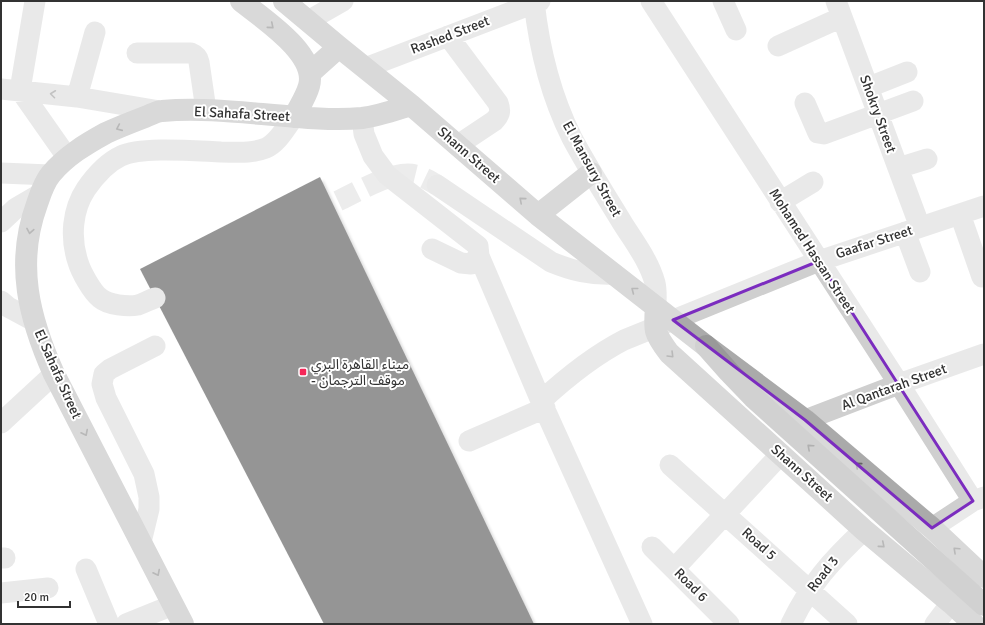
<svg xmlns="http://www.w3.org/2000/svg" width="985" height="625" viewBox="0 0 985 625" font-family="Signika,'Noto Sans Arabic',sans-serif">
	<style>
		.building { fill: #191919; filter: url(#shadow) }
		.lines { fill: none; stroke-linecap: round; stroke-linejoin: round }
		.minor-tunnel { stroke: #d6d6d6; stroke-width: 21; stroke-dasharray: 21 10; stroke-linecap: butt }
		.minor { stroke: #cfcfcf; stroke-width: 21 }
		.major { stroke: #aaa; stroke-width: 22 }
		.highway { stroke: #999; stroke-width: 22 }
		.oneway { stroke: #626262 }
		.oneway2 { stroke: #797979 }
		.oneway3 { stroke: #515151 }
		.marked { fill: none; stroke: #7b2cbf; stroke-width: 3; stroke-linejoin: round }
		.poi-dot { fill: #f52758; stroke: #fff; stroke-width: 1.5 }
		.labels { text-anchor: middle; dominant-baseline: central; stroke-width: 4; stroke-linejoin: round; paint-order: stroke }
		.street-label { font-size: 14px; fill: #323232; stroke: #fff }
		.poi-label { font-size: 14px; fill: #323232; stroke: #fff; text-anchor: start }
	</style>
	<defs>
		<filter id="shadow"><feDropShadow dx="3.5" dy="3.5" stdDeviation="1" flood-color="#0004"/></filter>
	</defs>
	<rect width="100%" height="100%" fill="#fff"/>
	<!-- building -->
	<path class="building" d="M320 177 534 624H324L140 269Z"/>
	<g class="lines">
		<!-- minor-tunnel -->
		<path class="minor-tunnel" d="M338 201C357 192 387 174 408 174 419 174 428 180 437 185"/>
		<!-- minor -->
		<path class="minor" d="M534 1C539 47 551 96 572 138 588 168 606 196 623 224 635 243 649 261 655 283 657 291 656 299 656 307
			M651 1 899 384 973 501
			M723 1 736 30
			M836 1 920 227
			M308 21 343 1
			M448 36 498 103C501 111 500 115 494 121L458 145
			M778 46 842 17
			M137 53H191C196 55 198 57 199 62L206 110
			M365 68 540 1
			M869 87 907 72
			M1 89 77 97 160 111
			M20 90 35 1
			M20 90 67 157
			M77 97 95 32
			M805 103 818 133 824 134 913 101
			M362 118 364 134 373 156 387 175 478 246 479 256 471 264 461 263 432 249
			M898 168 927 159
			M1 173 50 175
			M437 185 551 262C573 271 590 275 614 274
			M780 202 813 182
			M960 214 982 277
			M1 222 16 208 40 194
			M905 232 920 272
			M479 256 541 401 642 624
			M155 298C149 300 144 303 138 305 128 307 108 305 100 298 92 292 81 272 78 262 70 238 72 210 86 189 95 176 106 163 121 156 141 146 196 151 221 152 236 152 251 154 266 148 278 143 286 127 294 117
			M1 301 8 307 34 321
			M541 401C567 377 593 356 624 340L819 261 984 206
			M805 420 899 384 984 354
			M1 423 54 374
			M469 441 545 408
			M670 465 847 624
			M932 528 973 501 984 497
			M141 542 149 509V497L144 474 106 398 102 384 104 374 110 369 155 346
			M652 547 729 624
			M1 558H5
			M86 569 109 624
			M674 569 781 454
			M1 593 48 588
			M126 624 173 605
			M791 624C810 584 832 560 864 530
			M935 624 951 603"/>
		<!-- major -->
		<path class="major" d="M241 1C263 19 318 54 309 86 306 97 299 107 294 117
			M284 1 339 47 411 105 538 215 706 346 805 420 932 528 984 577
			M310 73 339 47
			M538 215 591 173
			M656 307C654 331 654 333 669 353L864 530 951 603 974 624
			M183 624 54 374C29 318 15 264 37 204 40 195 44 182 51 174 66 156 86 144 106 133 119 127 132 122 145 117 151 115 157 111 162 111 207 107 253 114 298 117 319 119 341 120 362 118 379 116 395 110 411 105"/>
		<!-- highway -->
		<path class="highway" d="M706 346 729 372 753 397 984 605"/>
	</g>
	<!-- one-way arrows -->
	<defs><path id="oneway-chevron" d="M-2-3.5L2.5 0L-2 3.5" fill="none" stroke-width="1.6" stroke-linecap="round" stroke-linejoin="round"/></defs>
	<g class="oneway">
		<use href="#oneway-chevron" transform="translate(271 26) rotate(40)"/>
		<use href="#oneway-chevron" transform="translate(119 128) rotate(156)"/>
		<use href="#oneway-chevron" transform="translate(522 200) rotate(-139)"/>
		<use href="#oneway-chevron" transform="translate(30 231) rotate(100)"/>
		<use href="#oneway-chevron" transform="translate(634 290) rotate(-142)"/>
		<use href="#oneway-chevron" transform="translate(671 355) rotate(45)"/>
		<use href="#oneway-chevron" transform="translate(85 433) rotate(63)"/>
		<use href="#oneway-chevron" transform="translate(858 465) rotate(-140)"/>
		<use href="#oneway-chevron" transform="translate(882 545) rotate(40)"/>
		<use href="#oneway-chevron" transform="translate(956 550) rotate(-137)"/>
		<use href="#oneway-chevron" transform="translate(157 573) rotate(63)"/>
	</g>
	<use class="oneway2" href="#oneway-chevron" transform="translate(53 94) rotate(-173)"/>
	<use class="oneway3" href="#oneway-chevron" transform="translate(810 447) rotate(-138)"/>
	<!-- marked area -->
	<path d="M0 0H985V625H0ZM819 261 973 501 932 528 805 420 673 320Z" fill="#fff" fill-opacity=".55" fill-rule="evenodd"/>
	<path class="marked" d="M819 261 973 501 932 528 805 420 673 320Z"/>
	<!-- markers -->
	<rect class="poi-dot" x="299" y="368" width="8" height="8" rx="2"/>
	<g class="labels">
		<!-- street labels -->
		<g class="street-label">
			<text transform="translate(450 35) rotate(-21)">Rashed Street</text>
			<text transform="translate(242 114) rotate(3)">El Sahafa Street</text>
			<text transform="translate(878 114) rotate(70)">Shokry Street</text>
			<text transform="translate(469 155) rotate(41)">Shann Street</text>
			<text transform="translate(592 169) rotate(61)">El Mansury Street</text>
			<text transform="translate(874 242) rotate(-18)">Gaafar Street</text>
			<text transform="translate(812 251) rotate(57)">Mohamed Hassan Street</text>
			<text transform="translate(58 374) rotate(66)">El Sahafa Street</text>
			<text transform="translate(894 387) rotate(-20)">Al Qantarah Street</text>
			<text transform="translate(802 473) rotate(42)">Shann Street</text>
			<text transform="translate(759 544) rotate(42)">Road 5</text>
			<text transform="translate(823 574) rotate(-52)">Road 3</text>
			<text transform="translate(691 585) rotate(45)">Road 6</text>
		</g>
		<!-- poi labels -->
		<g class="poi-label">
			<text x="311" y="364">ميناء القاهرة البري<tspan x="311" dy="16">- موقف الترجمان</tspan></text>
		</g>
	</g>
	<!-- border -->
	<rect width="985" height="625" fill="none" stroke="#323232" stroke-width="4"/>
	<!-- scale -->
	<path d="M18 601v6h52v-6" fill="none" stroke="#323232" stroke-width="2"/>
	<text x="24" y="601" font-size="12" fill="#323232" stroke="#ffffff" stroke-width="3" paint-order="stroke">20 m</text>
</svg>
